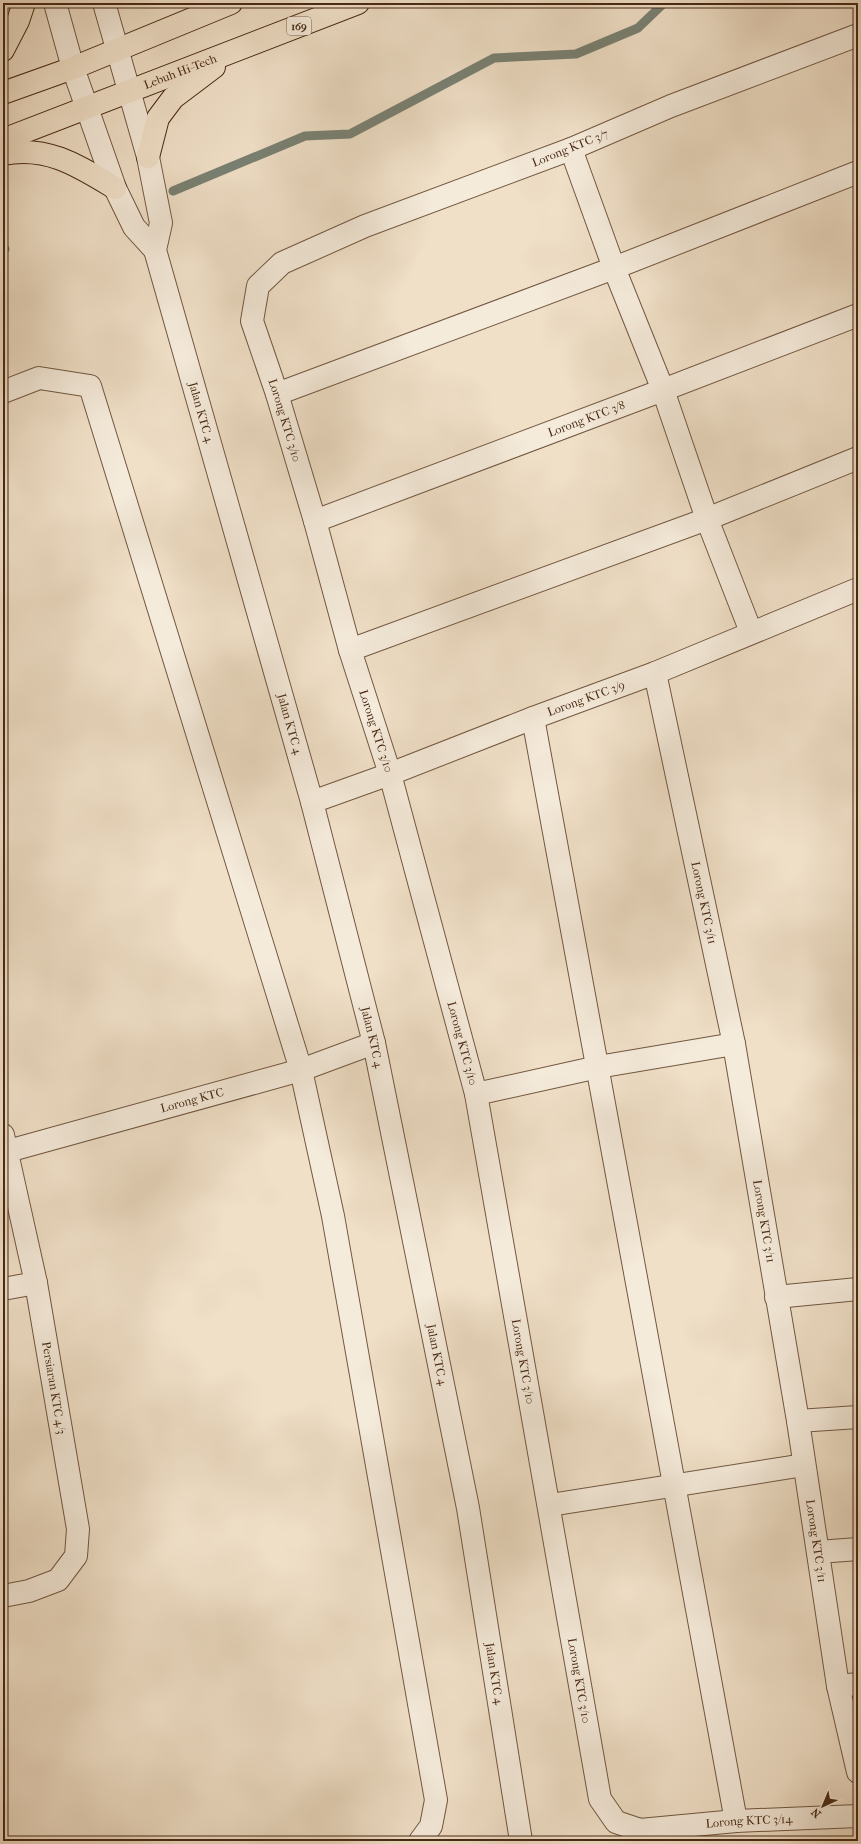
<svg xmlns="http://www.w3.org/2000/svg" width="861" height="1844" viewBox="0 0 861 1844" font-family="'IM FELL French Canon',serif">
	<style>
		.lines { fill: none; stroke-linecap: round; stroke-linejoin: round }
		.stream { stroke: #798274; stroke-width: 9 }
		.minor-casing { stroke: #725741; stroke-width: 24 }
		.major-casing { stroke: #482914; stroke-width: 24 }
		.minor { stroke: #f5ebdb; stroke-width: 22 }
		.major { stroke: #f0e0c8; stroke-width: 22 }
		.labels { text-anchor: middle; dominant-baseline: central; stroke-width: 4; stroke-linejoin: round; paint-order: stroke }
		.shield { fill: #f5ebdb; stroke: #7c6350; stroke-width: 1 }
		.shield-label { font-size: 11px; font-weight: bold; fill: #482914 }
		.street-label { font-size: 12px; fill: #482914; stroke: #f5ebdb }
	</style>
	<rect width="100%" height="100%" fill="#f0e0c8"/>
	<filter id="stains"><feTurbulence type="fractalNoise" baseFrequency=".005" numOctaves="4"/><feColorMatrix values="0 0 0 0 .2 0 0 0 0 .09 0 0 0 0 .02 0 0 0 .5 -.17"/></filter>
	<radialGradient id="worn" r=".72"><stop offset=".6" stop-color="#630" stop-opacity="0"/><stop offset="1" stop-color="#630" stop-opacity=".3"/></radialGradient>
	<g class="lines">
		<!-- stream -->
		<path class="stream" d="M173 191 305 136 350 134 494 58 576 54 638 28 664 3
			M3 250 5 249"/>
		<defs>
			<g id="minor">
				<path d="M55 3 73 68 115 188 134 227 155 250"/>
				<path id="s1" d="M104 3 148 157 161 223 155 250 312 802 374 1043 468 1508 521 1841"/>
				<path id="s2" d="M858 35 671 106 571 149 365 226 282 263 258 286 252 321 277 394 315 521 350 650 390 774 476 1094 600 1799 616 1822 640 1830 736 1821 858 1816"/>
				<path d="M571 149 614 268 663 390 707 519 751 632"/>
				<path d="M3 392 39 378 90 386 301 1070 333 1216 436 1800 431 1826 420 1841"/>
				<path d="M277 394 614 268 858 172"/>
				<path id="s3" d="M315 521 663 390 858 315"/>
				<path d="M350 650 707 519 858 458"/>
				<path id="s4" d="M655 673 734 1044 798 1421 838 1686 858 1772"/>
				<path d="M533 718 736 1821"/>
				<path id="s5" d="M312 802 390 774 533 718 655 673 858 589"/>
				<path d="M476 1094 598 1067 734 1044"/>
				<path id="s6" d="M3 1135 36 1283 78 1529 76 1556 58 1580 29 1591 3 1596"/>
				<path id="s7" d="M8 1151 301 1070 374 1043"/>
				<path d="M3 1289 36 1283"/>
				<path d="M776 1297 858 1289"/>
				<path d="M798 1421 858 1417"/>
				<path d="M550 1505 804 1465"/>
				<path d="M818 1552 858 1549"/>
				<path d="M838 1686 858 1684"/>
			</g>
			<g id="major">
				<path d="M3 50 18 21 24 3"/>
				<path d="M3 93 73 68 231 3"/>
				<path id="s8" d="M3 140 358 3"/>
				<path d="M3 154C47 145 79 166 115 188"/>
				<path d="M148 157 158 118 173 98 214 67"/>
			</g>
		</defs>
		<!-- minor casing -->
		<use href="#minor" class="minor-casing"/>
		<!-- major casing -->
		<use href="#major" class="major-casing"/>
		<!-- minor -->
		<use href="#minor" class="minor"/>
		<!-- major -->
		<use href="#major" class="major"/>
	</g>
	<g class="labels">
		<!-- shield labels -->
		<rect class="shield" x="287" y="17" width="24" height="18" rx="3"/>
		<g class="shield-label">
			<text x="299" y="26">169</text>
		</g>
		<!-- street labels -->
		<g class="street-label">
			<text stroke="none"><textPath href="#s8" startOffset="190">Lebuh Hi-Tech</textPath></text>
			<text transform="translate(570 148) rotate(-22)">Lorong KTC 3/7</text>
			<text stroke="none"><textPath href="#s1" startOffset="424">Jalan KTC 4</textPath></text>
			<text stroke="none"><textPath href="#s3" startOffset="290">Lorong KTC 3/8</textPath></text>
			<text stroke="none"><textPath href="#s2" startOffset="793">Lorong KTC 3/10</textPath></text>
			<text stroke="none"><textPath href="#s5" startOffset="293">Lorong KTC 3/9</textPath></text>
			<text stroke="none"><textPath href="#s1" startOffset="748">Jalan KTC 4</textPath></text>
			<text stroke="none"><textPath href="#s2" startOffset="1117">Lorong KTC 3/10</textPath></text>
			<text stroke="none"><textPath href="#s4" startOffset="235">Lorong KTC 3/11</textPath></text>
			<text stroke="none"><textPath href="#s1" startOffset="1072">Jalan KTC 4</textPath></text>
			<text stroke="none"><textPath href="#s2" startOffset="1441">Lorong KTC 3/10</textPath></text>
			<text stroke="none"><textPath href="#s7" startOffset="191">Lorong KTC</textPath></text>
			<text stroke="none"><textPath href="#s4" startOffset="559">Lorong KTC 3/11</textPath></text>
			<text stroke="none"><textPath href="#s1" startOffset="1396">Jalan KTC 4</textPath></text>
			<text stroke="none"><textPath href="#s2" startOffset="1765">Lorong KTC 3/10</textPath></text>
			<text stroke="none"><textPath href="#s6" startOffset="258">Persiaran KTC 4/3</textPath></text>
			<text stroke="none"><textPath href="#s4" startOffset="883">Lorong KTC 3/11</textPath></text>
			<text stroke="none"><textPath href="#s1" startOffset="1720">Jalan KTC 4</textPath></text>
			<text stroke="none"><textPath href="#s2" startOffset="2089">Lorong KTC 3/10</textPath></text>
			<text stroke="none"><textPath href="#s2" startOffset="2372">Lorong KTC 3/14</textPath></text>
		</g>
	</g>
	<!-- margin -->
	<rect width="861" height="1844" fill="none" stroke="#f0e0c8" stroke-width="16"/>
	<rect x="4" y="4" width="853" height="1836" fill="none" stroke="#482914" stroke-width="2"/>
	<rect x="8" y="8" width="845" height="1828" fill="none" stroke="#482914"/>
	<!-- north arrow -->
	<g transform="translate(823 1806) rotate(224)" stroke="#f5ebdb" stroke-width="3" paint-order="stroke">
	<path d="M0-3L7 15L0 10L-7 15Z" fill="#482914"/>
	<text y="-6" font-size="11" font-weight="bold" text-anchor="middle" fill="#482914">N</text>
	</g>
	<rect width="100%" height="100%" filter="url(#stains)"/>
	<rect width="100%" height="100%" fill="url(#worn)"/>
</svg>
